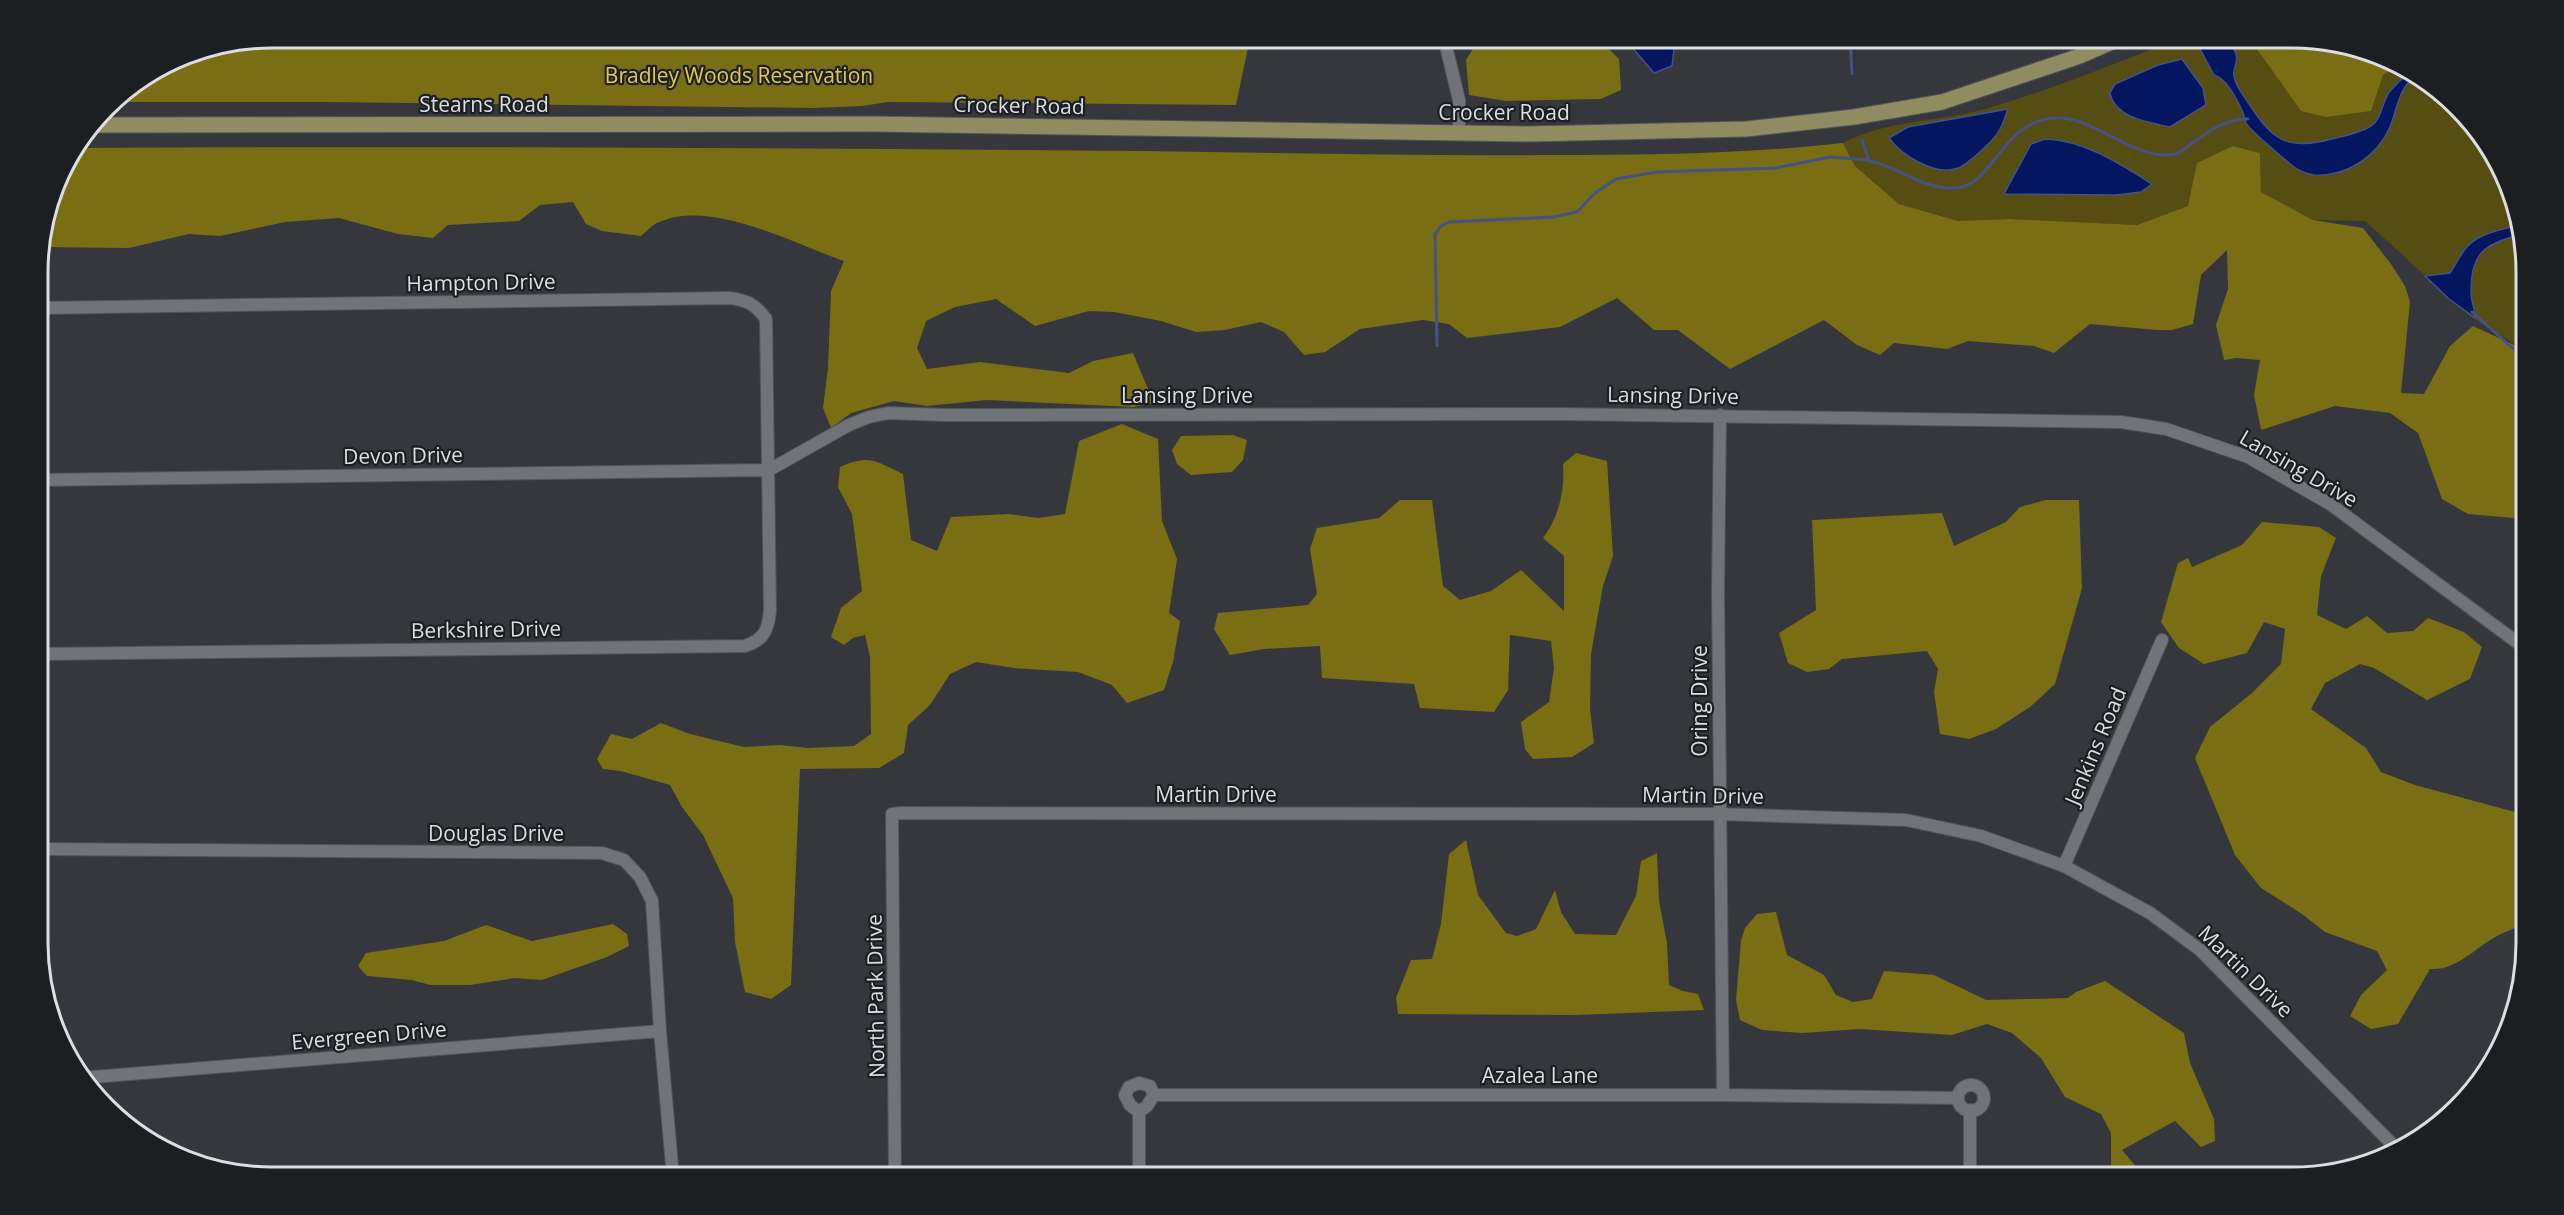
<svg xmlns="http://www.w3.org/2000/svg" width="2564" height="1215" viewBox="0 0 2564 1215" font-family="'Open Sans',sans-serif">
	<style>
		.green { fill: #554d12 }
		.forest { fill: #796e14 }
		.water { fill: #04165f; stroke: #455286; stroke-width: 1.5 }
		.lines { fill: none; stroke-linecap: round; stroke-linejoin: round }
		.stream { stroke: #455286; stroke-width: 3 }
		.minor-casing { stroke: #525458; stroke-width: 14 }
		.major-casing { stroke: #525458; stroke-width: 17 }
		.minor { stroke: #707378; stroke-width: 12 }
		.major { stroke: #908c62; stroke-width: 15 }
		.labels { text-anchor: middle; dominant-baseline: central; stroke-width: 4.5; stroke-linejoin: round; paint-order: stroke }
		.park-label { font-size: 21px; fill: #e1ce39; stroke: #1d1e21 }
		.street-label { font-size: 21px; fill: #dcdee1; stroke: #1d1e21 }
		.rim { fill: none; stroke: #dcdee1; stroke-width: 3 }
	</style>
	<rect width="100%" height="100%" fill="#35373c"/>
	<!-- green -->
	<path class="green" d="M2182 38H2249L2301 111 2371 110 2383 75 2399 65 2435 86 2478 129 2509 182 2525 242V345L2522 349 2470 316 2365 221 2313 220 2261 192 2260 153 2233 146 2188 206 2137 225 2009 219 1958 221 1899 204 1855 166 1843 143C1886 120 1938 122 1985 109 2052 90 2117 62 2182 38Z"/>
	<!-- forest -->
	<path class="forest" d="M272 38H1250L1236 105 888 102 862 106 814 108 327 102H112L117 96 182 55Z
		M1494 38H1532L1542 40 1593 42 1607 47 1619 59 1621 90 1601 99 1506 101 1469 95 1466 60 1473 49Z
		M2249 38C2293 37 2360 43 2399 65L2383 75 2371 111 2326 117 2301 111Z
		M1843 143 1855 166 1899 204 1958 221 2009 219 2137 225 2188 206 2197 163 2233 146 2260 153 2261 192 2313 220 2363 228 2391 264 2405 286 2410 302 2401 393 2424 394 2450 346 2473 326 2525 350V519L2468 514 2442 499 2418 433 2390 413 2335 406 2261 430 2254 395 2260 360 2237 358 2224 360 2216 325 2228 289 2227 250 2201 275 2193 324 2172 330H2157L2090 324 2054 353 2034 346 1968 341 1947 349 1894 343 1880 355 1857 345 1824 320 1730 369 1678 330H1654L1617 298 1560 327 1467 338 1449 324 1423 320 1360 329 1325 352 1304 355 1284 332 1261 322 1225 330 1196 332 1161 321 1114 312 1089 311 1035 326 996 299 955 307 926 321 917 348 927 369 980 362 1069 373 1093 361 1133 353 1154 403 1134 407 987 400 927 406 894 401 851 413 831 428 823 408 828 368 831 291 844 261C794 244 707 196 655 224 650 227 646 232 641 236L602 231 586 224 573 202 540 205 519 221 448 225 433 238 398 234 339 218 285 222 220 236 189 234 129 248 40 247 62 168 77 148C432 146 787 148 1143 151 1279 153 1415 156 1551 155 1649 155 1746 154 1843 143Z
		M1122 424 1158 439 1162 521 1177 559 1169 613 1180 621 1173 662 1164 690 1127 703 1112 685 1078 672 1014 668 976 662 950 674 930 705 908 725 904 753 879 768 800 769 791 985 771 999 745 992 735 942 733 898 703 835 682 807 670 785 621 771 603 769 597 759 611 734 632 739 661 723 690 734 744 747 780 745 808 748 854 746 871 734 870 657 865 635 853 638 844 645 831 637 841 608 862 591 852 514 838 487 840 467C870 454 875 461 903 474L911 540 937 551 951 517 1008 514 1038 518 1065 514 1079 441Z
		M1233 435 1247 440 1243 460 1232 472 1191 475 1177 464 1172 450 1181 436Z
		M1576 453 1607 461 1613 556 1603 586 1591 654 1590 709 1594 743 1572 757 1533 759 1525 749 1521 722 1549 702 1554 668 1551 641 1510 635 1508 690 1494 712 1420 708 1414 684 1322 678 1320 646 1264 649 1230 655 1214 629 1218 613 1308 605 1317 594 1310 549 1317 528 1379 518 1400 500H1432L1443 586 1460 600 1491 591 1521 570 1564 611V556L1543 538C1559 517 1565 490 1563 464Z
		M2046 500H2079L2082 588 2055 684 2030 707 1996 729 1969 739 1940 734 1934 692 1938 669 1927 651 1842 659 1829 669 1807 672 1788 663 1779 633 1816 610 1812 520 1942 513 1954 546 2006 522 2020 507Z
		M2262 522 2319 527 2336 538 2321 576 2317 615 2346 629 2367 616 2387 633 2413 631 2428 618 2464 632 2482 647 2470 679 2427 700 2374 668 2360 664 2325 683 2311 709 2366 748 2381 772 2415 785 2526 815V921C2518 928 2506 931 2497 936 2475 948 2456 971 2430 969L2398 1024 2371 1029 2350 1016 2361 995 2387 970 2377 951 2325 932 2302 914 2261 888 2235 855 2195 758 2210 727 2252 693 2281 664 2285 629 2264 622 2247 653 2204 664 2179 648 2161 622 2178 563 2188 558 2192 567 2242 545Z
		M1466 840 1478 895 1506 933 1517 936 1536 929 1555 890 1561 912 1575 934 1616 935 1636 896 1641 861 1657 853 1659 901 1667 943 1669 985 1683 991 1698 994 1704 1010 1576 1015 1398 1014 1396 998 1411 960 1432 959 1441 924 1449 854Z
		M1776 912 1787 955 1824 975 1836 995 1853 1002 1872 999 1884 971 1934 975 1986 1000 2068 998 2076 992 2105 981 2184 1033 2190 1063 2214 1119 2215 1141 2201 1147 2175 1121 2122 1150 2145 1177H2115L2111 1173V1133L2101 1114 2065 1097 2041 1058 2012 1033 1987 1024 1952 1035 1860 1029 1802 1033 1762 1030 1740 1020 1736 1000 1741 940 1745 928 1757 914Z
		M613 924 627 934 629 946 607 957 542 980 514 978 470 985H430L412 980 367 976 358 966 366 953 444 941 486 925 532 941Z"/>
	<!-- water -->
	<path class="water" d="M1624 38H1668L1674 50 1672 66 1654 73Z
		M2217 38C2228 37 2233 45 2236 54 2239 62 2232 69 2234 76 2235 86 2244 96 2249 104 2274 142 2287 150 2332 139 2344 136 2360 133 2371 126 2382 119 2382 101 2390 91 2396 84 2403 78 2410 71L2417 76C2398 87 2398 108 2390 127 2377 157 2346 177 2314 175 2308 174 2302 172 2297 169 2289 164 2249 129 2246 123 2244 119 2244 114 2242 110 2236 98 2227 79 2214 75L2200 49 2201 44Z
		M2182 59 2203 88 2206 105 2170 127C2148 122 2115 118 2110 93L2115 84 2158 65Z
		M2008 109C2005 116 2003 125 1999 131 1994 140 1967 165 1958 168 1936 177 1901 155 1889 138L1908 127Z
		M2045 139C2084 140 2120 164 2152 184L2141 192 2116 195 2004 194 2031 144Z
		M2520 224 2522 234C2484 245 2471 251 2471 294 2471 302 2476 308 2474 317L2449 299 2425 276 2450 273C2456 265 2460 255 2466 248 2479 232 2502 231 2520 224Z"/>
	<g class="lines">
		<!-- stream -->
		<path class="stream" d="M1850 38 1852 74
			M2202 38 2206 45
			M1862 140 1869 161C1899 166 1922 190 1955 188 1995 186 2002 116 2060 118 2097 119 2137 162 2176 154 2181 152 2187 147 2191 144 2208 132 2226 118 2248 119
			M2472 312 2525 359
			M1437 346 1435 234 1441 226 1449 222 1553 217 1577 212 1595 193 1616 179 1657 172 1776 168 1830 157 1869 160"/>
		<defs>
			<path id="minor" d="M1444 38 1459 100V133
				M38 308 729 298C747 300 755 304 766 319L770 611C768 630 764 640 745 646L39 654
				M1720 415 1718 592 1723 1095
				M39 480 769 470 849 425 869 417 888 413 944 415 1560 414 2121 422 2166 429 2248 457 2330 504 2526 649
				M39 849 602 853 624 860 640 877 652 901 660 1031 673 1177
				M2064 866 2162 640
				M81 1078 660 1031
				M1958 1098a13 13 0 1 1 26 0a13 13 0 1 1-26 0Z
				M1139 1112 1147 1106 1154 1095
				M895 1177 892 814 901 813 1719 814 1906 820 1981 836 2064 866 2150 913 2200 950 2398 1150
				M1139 1177V1112L1130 1105 1125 1095 1129 1087 1139 1083 1150 1086 1154 1095H1723L1958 1098
				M1970 1177V1110"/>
			<path id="major" d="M95 125 874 124 1530 134 1746 129 1854 117 1942 102 2080 56 2121 38"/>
		</defs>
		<!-- minor casing -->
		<use href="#minor" class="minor-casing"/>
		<!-- major casing -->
		<use href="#major" class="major-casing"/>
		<!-- minor -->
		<use href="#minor" class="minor"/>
		<!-- major -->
		<use href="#major" class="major"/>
	</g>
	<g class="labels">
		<!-- park labels -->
		<g class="park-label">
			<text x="739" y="75">Bradley Woods Reservation</text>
		</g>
		<!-- street labels -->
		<g class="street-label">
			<text x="484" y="104">Stearns Road</text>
			<text transform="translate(1019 105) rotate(1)">Crocker Road</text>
			<text x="1504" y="112">Crocker Road</text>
			<text transform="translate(481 282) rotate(-1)">Hampton Drive</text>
			<text x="1187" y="395">Lansing Drive</text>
			<text transform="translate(1673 395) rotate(1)">Lansing Drive</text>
			<text transform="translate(403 455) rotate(-1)">Devon Drive</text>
			<text transform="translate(2299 468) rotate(30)">Lansing Drive</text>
			<text transform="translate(486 629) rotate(-1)">Berkshire Drive</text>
			<text transform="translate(1699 701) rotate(-90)">Oring Drive</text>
			<text transform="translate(2095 746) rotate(-67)">Jenkins Road</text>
			<text x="1216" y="794">Martin Drive</text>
			<text transform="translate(1703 795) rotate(1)">Martin Drive</text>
			<text x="496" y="833">Douglas Drive</text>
			<text transform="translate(2246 971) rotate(44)">Martin Drive</text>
			<text transform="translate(875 996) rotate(-91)">North Park Drive</text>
			<text transform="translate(369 1035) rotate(-5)">Evergreen Drive</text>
			<text x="1540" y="1075">Azalea Lane</text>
		</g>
	</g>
	<!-- crop -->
	<path d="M0 0H2564V1215H0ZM272 48H2292A224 224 0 0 1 2516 272V943A224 224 0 0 1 2292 1167H272A224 224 0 0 1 48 943V272A224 224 0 0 1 272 48Z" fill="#1d1e21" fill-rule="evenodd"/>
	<path class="rim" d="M272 48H2292A224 224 0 0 1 2516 272V943A224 224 0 0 1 2292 1167H272A224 224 0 0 1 48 943V272A224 224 0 0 1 272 48Z"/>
</svg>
